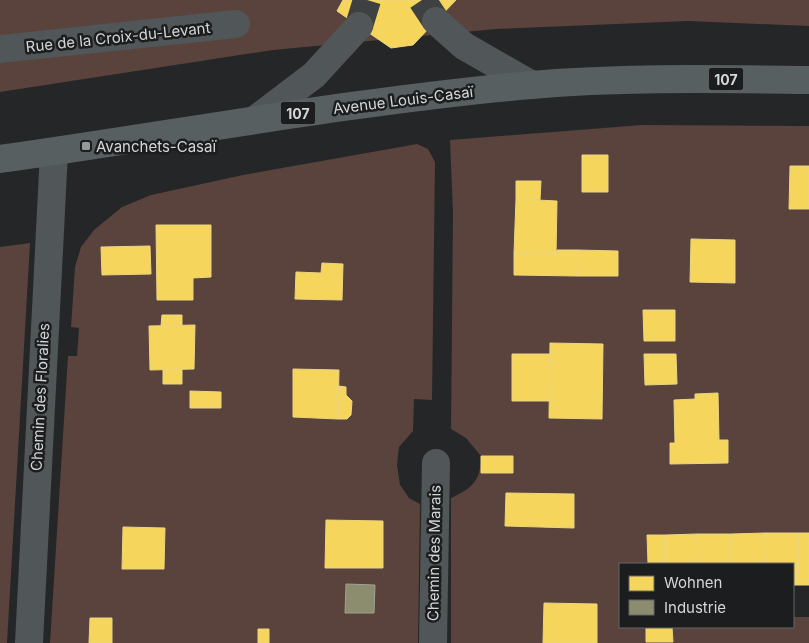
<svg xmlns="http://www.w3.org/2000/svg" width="809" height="643" viewBox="0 0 809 643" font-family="Inter,sans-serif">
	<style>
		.green { fill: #59433c }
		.homes { fill: #f6d55c; stroke: #ecd581 }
		.industry { fill: #8c8c6e; stroke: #a2a28e }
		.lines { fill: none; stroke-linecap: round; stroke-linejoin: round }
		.minor-tunnel { stroke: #3f4041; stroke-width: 28; stroke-dasharray: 28 14; stroke-linecap: butt }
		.minor { stroke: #515658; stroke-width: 28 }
		.major { stroke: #575f61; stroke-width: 28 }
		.poi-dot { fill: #979899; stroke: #1b1d1e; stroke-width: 2 }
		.labels { text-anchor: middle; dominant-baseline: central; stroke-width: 5; stroke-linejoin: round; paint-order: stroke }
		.shield { fill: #1b1d1e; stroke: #9c9ea0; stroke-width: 1 }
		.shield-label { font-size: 14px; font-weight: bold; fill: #d4d6d7 }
		.street-label { font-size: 15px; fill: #d4d6d7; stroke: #1b1d1e }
		.poi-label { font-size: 15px; fill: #d4d6d7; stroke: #1b1d1e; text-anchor: start }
	</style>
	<rect width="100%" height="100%" fill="#252627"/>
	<!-- green -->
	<path class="green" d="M0 0H809V26L688 21 496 29 273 50 0 92Z
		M642 125 809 126V533L647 535 648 564H620V627H793V617H809V643H451V498C473 488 481 480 481 456L466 438 451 429 453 212 450 140Z
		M417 144 428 149 435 162 432 400 414 399 413 431 399 447 397 465 400 485 409 498 420 504 418 643H50L68 356H77L79 328 71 327 75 267 81 247 94 230 122 207 151 195 243 175Z
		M30 243 7 643H0V247Z"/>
	<!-- homes -->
	<path class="homes" d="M343 0H456L413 45 391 48 337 11Z
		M582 155H608V192H582Z
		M790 166H809V209H789Z
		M516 181H541L540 200 516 199Z
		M516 199 557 201 556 254 514 253Z
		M156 225H211V277L193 278V300H157Z
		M691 239 735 240V283L690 282Z
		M150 246 151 274 102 275 101 247Z
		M557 250H578L577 276 514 275V253L556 254Z
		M578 250 618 251V276H577Z
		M322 263 343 264 342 300 295 299 296 272 321 273Z
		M643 310H675V341H644Z
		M162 315H182V325L161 326Z
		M195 325 194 369 150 370 149 326Z
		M550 343 603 344 602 419 549 418Z
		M512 354H550V401H512Z
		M644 354H676L677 384 645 385Z
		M182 369V384H163V370Z
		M293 369 339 370 338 419 293 417Z
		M339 386 346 387V395L352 401 351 415 347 419H338Z
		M190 391 221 392V408H190Z
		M718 393 719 440H728V463L670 464V443H675L674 400 695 399V394Z
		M481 456H513V473H481Z
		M506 493 574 494V528L505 526Z
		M326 520 383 521V568H325Z
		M123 527 165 528 164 569H122Z
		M765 533 766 564H731V534Z
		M765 533H798L799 585H793V564H766Z
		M798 533H809V585H799Z
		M697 534 698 564H665V535Z
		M697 534H731V564H698Z
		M647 535H665V564H648Z
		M544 603 597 604V643H543Z
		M90 618H112V643H89Z
		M646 627H672L673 642H646Z
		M258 629H269V643H258Z"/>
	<!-- industry -->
	<path class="industry" d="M346 584 375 585 374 613H345Z"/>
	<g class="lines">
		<!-- minor-tunnel -->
		<path class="minor-tunnel" d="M422 0 436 21
			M359 26 367 0"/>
		<!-- minor -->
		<path class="minor" d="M436 21 464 46 532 85
			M0 49 236 24
			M256 119 314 75 359 26
			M29 643 54 152
			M433 643 436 463"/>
		<!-- major -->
		<path class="major" d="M0 159C177 134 353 101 531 85 624 77 716 79 809 80"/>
	</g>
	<!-- markers -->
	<rect class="poi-dot" x="81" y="141" width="10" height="10" rx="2.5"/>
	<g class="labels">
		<!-- shield labels -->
		<g class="shield">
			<rect x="708.5" y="67.5" width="35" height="23" rx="4"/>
			<rect x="280.5" y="101.5" width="35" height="23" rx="4"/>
		</g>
		<g class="shield-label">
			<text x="726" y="79">107</text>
			<text x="298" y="113">107</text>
		</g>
		<!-- street labels -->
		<g class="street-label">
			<text transform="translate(118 37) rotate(-6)">Rue de la Croix-du-Levant</text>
			<text transform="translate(403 100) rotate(-7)">Avenue Louis-Casaï</text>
			<text transform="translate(40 397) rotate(-87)">Chemin des Floralies</text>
			<text transform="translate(434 553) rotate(-89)">Chemin des Marais</text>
		</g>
		<!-- poi labels -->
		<g class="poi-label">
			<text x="96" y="146">Avanchets-Casaï</text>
		</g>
	</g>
	<!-- legend -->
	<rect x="619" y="563" width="175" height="65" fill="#1b1d1e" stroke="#656768"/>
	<rect x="629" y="576" width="25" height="15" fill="#f6d55c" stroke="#656768"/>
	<text x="664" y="588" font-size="15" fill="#d4d6d7">Wohnen</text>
	<rect x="629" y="600" width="25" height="15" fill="#8c8c6e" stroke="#656768"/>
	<text x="664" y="613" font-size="15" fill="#d4d6d7">Industrie</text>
</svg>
